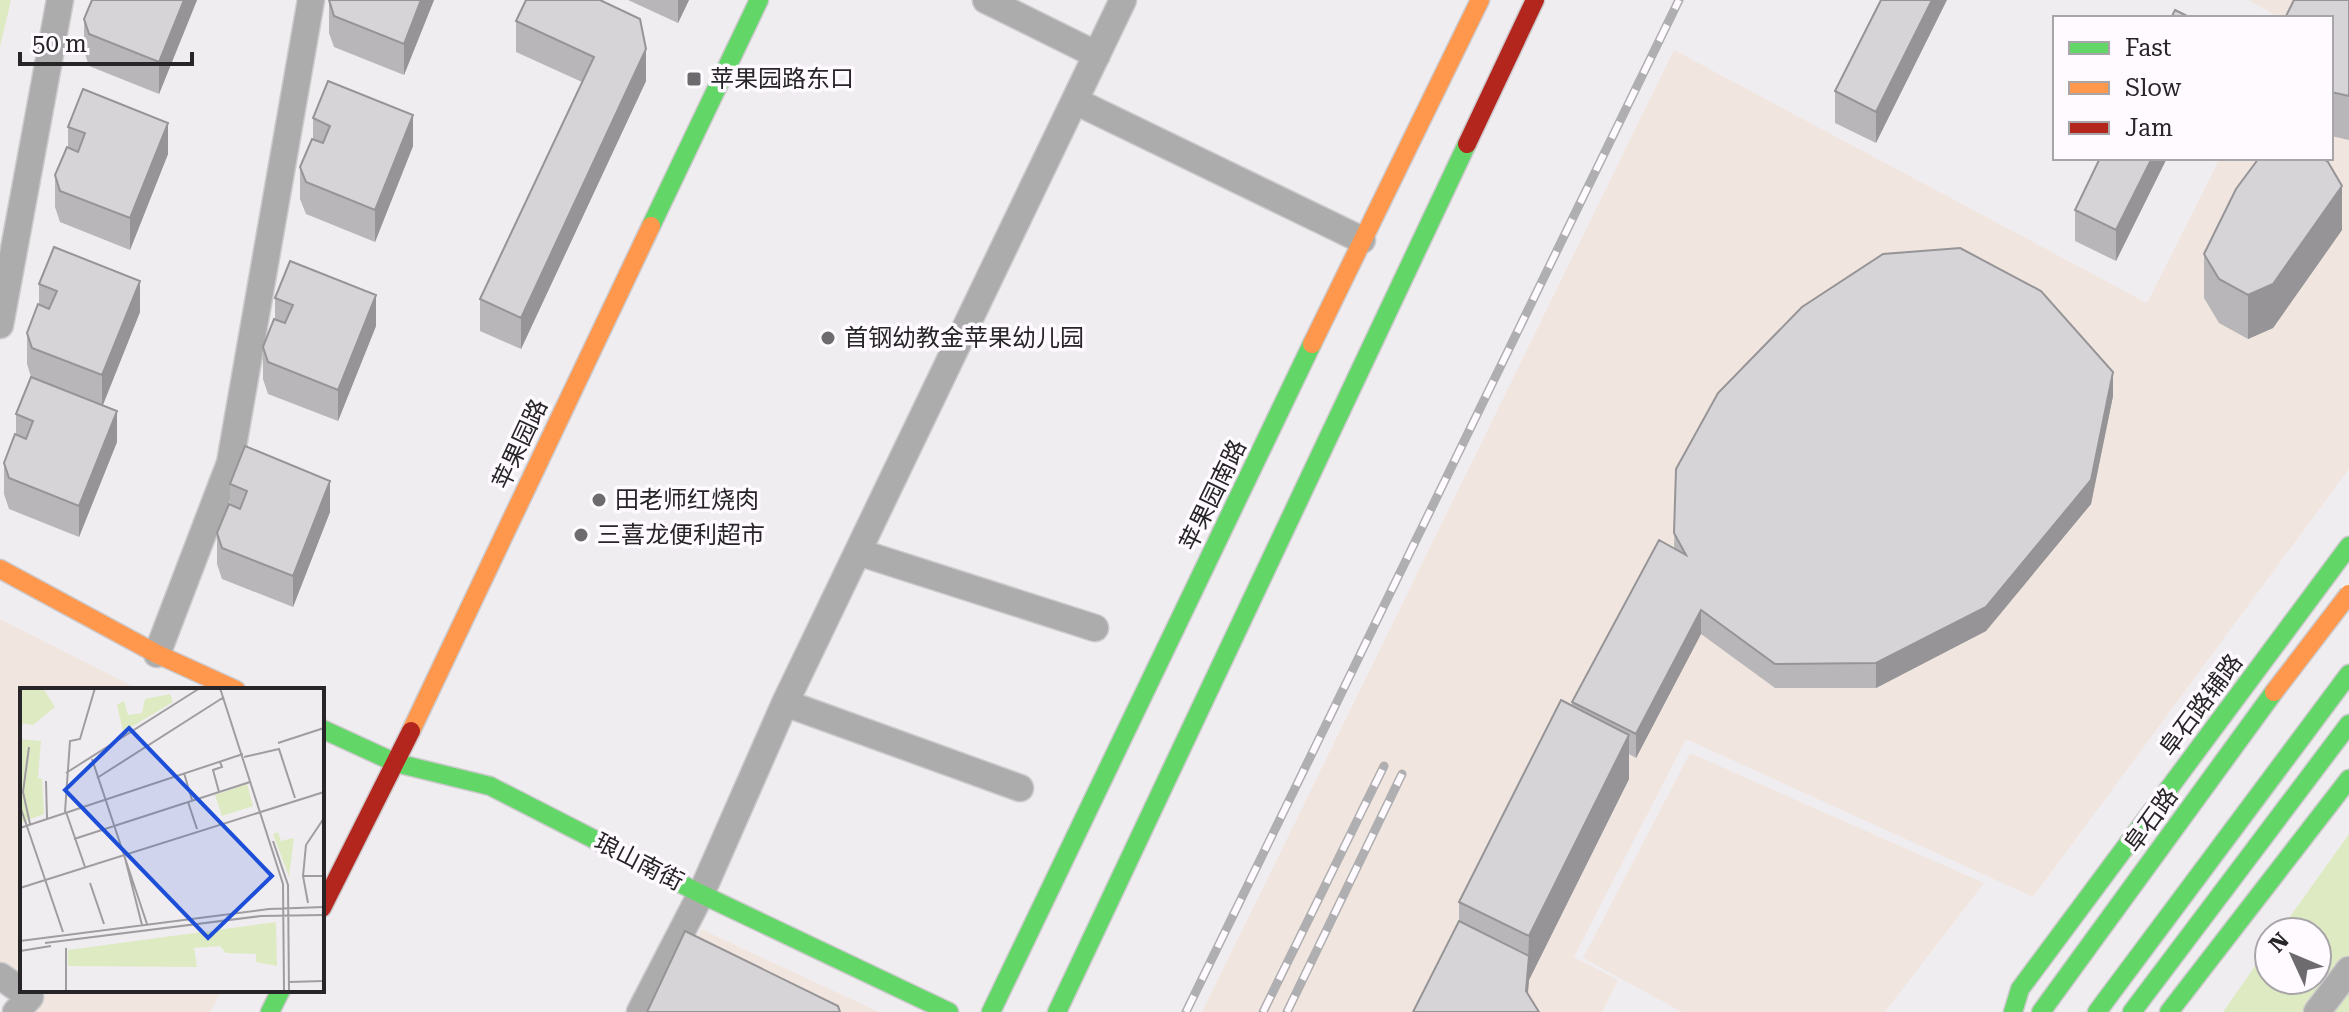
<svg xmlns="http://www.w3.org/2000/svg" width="2349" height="1012" viewBox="0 0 2349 1012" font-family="'Roboto Serif','Noto Sans SC',serif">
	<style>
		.commercial { fill: #f1e6df }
		.green { fill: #ddeac2 }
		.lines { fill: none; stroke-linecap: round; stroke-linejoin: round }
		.street-casing { stroke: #cccacc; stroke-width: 29 }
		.fast-casing { stroke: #cccacc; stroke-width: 21 }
		.slow-casing { stroke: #cccacc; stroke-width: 21 }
		.jam-casing { stroke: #cccacc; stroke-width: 21 }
		.street { stroke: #adacac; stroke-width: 26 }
		.fast { stroke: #63d668; stroke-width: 18 }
		.slow { stroke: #ff974d; stroke-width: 18 }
		.jam { stroke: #b3261e; stroke-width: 18 }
		.rail-casing { stroke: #afaeb0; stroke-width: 9 }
		.rail { stroke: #fefaff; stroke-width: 6; stroke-dasharray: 18; stroke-linecap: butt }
		.slow-bridge-casing { stroke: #cccacc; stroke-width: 21; stroke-linecap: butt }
		.slow-bridge { stroke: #ff974d; stroke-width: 18 }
		.wall { fill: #b8b6b9 }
		.shaded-wall { fill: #969496 }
		.building { fill: #d6d4d7; stroke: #969496; stroke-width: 2 }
		.poi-dot { fill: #6d6b6e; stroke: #fefaff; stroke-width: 3 }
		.labels { text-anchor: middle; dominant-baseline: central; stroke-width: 7; stroke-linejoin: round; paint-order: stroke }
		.poi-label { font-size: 24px; fill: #272527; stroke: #fefaff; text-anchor: start }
		.street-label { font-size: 24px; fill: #272527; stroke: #fefaff }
		.inset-road { fill: none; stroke: #a09da0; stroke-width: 2 }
		.view { fill: #1d4ed8; fill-opacity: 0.15; stroke: #1d4ed8; stroke-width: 4 }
		.inset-edge { fill: none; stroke: #272527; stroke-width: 4 }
	</style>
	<rect width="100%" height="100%" fill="#f0edf1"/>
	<!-- commercial -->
	<path class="commercial" d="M2248 0H2349V469L2033 897 1686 739 1574 957 1618 980 1602 1012H1202L1674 50 2147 303 2220 158H2331V18H2280Z
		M0 619 140 690H22V990H222L210 1012H24L0 993Z
		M1690 753 1984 883 1885 1012H1682L1583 958Z
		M701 929 879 1012H659Z"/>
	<!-- green -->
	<path class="green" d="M0 0H11L0 47Z
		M2349 834V1012H2223L2269 946V980H2317V932H2279Z"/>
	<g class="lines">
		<defs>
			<path id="street" d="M986 0 1097 55
				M1075 101 1362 240
				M0 325 60 0
				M858 552 1095 628
				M157 654 230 463 311 0
				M785 703 1020 788
				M0 976 30 997 16 1012
				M640 1012 701 894 785 703 1123 0
				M2317 1012 2349 970"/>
			<path id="fast" d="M651 226 759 0
				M322 729 396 763 490 786 701 894 949 1012
				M270 1012 281 990
				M991 1012 1312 344
				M1057 1012 1467 144
				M2013 1012 2020 989 2349 546
				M2041 1012 2274 692
				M2097 1012 2349 674
				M2132 1012 2349 724
				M2169 1012 2349 779"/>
			<path id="slow" d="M1312 344 1480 0
				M0 569 157 654 236 690
				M411 731 651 226"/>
			<path id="jam" d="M1467 144 1535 0
				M322 908 411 731"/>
		</defs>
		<!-- street casing -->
		<use href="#street" class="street-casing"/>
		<!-- fast casing -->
		<use href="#fast" class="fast-casing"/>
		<!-- slow casing -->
		<use href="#slow" class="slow-casing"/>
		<!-- jam casing -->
		<use href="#jam" class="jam-casing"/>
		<!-- street -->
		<use href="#street" class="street"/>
		<!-- fast -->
		<use href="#fast" class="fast"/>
		<!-- slow -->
		<use href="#slow" class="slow"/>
		<!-- jam -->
		<use href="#jam" class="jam"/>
		<defs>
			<path id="rail" d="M1186 1012 1679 0
				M1263 1012 1384 766
				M1287 1012 1402 774"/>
		</defs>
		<!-- rail casing -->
		<use href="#rail" class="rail-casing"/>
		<!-- rail -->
		<use href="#rail" class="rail"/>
		<defs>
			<path id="slow-bridge" d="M2274 692 2349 594"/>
		</defs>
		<!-- slow-bridge casing -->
		<use href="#slow-bridge" class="slow-bridge-casing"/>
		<!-- slow-bridge -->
		<use href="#slow-bridge" class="slow-bridge"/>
	</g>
	<!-- wall -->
	<path class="wall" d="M92 0H197L159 94 89 66 84 51V19Z
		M434 0 404 75 334 47 329 33V1Z
		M628 0H689L678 23Z
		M1881 0 1876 143 1835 123V91Z
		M2349 0V140L2331 136V18Z
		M516 21 646 81 521 349 480 331V299L582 82 516 52Z
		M313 118 413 146 375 242 306 214 300 199V167L313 139Z
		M68 127 168 154 130 250 60 222 55 207V175L68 147Z
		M2100 158H2167L2116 261 2075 241V210Z
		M2342 230 2273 328 2248 339 2219 323 2204 298V254Z
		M39 284 140 312 103 405 117 442 79 537 9 509 4 494V463L16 435V414L31 377 27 364V333L39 304Z
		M275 298 376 326 338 421 268 394 263 379V347L275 319Z
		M2113 396 2091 504 1986 631 1876 688H1775L1701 634 1636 758 1629 754V779L1529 980 1528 994 1459 921V902L1572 706V702L1674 549 1676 469Z
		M230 484 330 512 293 607 222 579 217 564V533L230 505Z"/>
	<!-- shaded-wall -->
	<path class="shaded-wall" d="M184 0H197L159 94V62Z
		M421 0H434L404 75V44Z
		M678 0H689L678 23Z
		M1932 0H1947L1876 143V112Z
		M646 49V81L521 349V318Z
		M413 115V146L375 242V210Z
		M168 123V154L130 250V218Z
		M2152 158H2167L2116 261V230Z
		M2342 186V230L2273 328 2248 339V295Z
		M140 281V312L102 407V375Z
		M376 295V326L338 421V390Z
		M2113 372V396L2091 504 1986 631 1876 688V663Z
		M117 411V442L79 537V506Z
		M330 481V512L293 607V576Z
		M1701 610V634L1636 758V734Z
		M1629 735V779L1529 980 1526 1012 1529 936Z"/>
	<!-- building -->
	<path class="building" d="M92 0H184L159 62 89 34 84 19Z
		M329 0H421L404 44 334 16Z
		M526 0H600L640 19 646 49 521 318 480 299 594 57 516 21Z
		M1881 0H1932L1876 112 1835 91Z
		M2294 0H2349V96L2331 92V18H2285Z
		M2175 10 2191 18H2171Z
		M328 81 413 115 375 210 306 182 300 167 312 139 323 143 330 126 313 118Z
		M83 89 168 123 130 218 60 191 55 175 67 147 78 152 85 133 68 127Z
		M2100 158H2152L2116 230 2075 210Z
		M2259 158H2322L2328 162 2342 186 2273 284 2248 295 2219 279 2204 254 2236 189Z
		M54 247 140 281 102 375 32 348 27 333 38 304 49 309 57 291 39 284Z
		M1960 248 2041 291 2113 372 2091 480 1986 607 1876 663 1775 664 1701 610 1636 734 1572 702 1659 540 1686 555 1674 533 1676 469 1718 393 1802 307 1883 254Z
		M290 261 376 295 338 390 268 362 263 347 274 319 285 323 293 305 275 298Z
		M31 377 117 411 79 506 9 478 4 463 15 434 26 439 33 421 16 414Z
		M245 446 330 481 293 576 222 548 217 533 229 504 240 509 247 491 230 484Z
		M1561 700 1629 735 1529 936 1459 902Z
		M1459 921 1529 956 1526 991 1539 1012H1413Z
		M685 931 838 1006 840 1012H647Z"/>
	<!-- markers -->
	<g class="poi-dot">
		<rect x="686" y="71" width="16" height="16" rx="4"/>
		<circle cx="828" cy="338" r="8"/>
		<circle cx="599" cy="500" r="8"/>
		<circle cx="581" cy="535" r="8"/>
	</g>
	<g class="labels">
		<!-- poi labels -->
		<g class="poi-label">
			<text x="710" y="79">苹果园路东口</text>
			<text x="844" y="338">首钢幼教金苹果幼儿园</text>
			<text x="615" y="500">田老师红烧肉</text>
			<text x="597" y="535">三喜龙便利超市</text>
		</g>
		<!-- street labels -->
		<g class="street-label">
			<text transform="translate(520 444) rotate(-65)">苹果园路</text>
			<text transform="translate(1213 495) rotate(-64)">苹果园南路</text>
			<text transform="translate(2201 705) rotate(-53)">阜石路辅路</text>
			<text transform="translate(2151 820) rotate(-54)">阜石路</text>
			<text transform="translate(639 862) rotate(27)">琅山南街</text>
		</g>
	</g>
	<!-- overview -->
	<g transform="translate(20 688)">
		<rect width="304" height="304" fill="#f0edf1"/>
		<path d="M0 0H23L35 19 13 37 0 35ZM150 6 153 14 103 44 97 17 104 13 108 27 122 25 125 11ZM0 51 21 53 18 90 22 91 24 126 0 135ZM227 96 233 118 202 128 195 107ZM258 144 261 153 274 150 269 189 253 146ZM256 234 257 278 236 274V266L206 265 200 258 174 260 177 279 48 278V262Z" fill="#ddeac2"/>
		<path class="inset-road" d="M200 0 263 196 264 304M258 55 304 40M9 59 3 104 10 136M224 69 259 61 275 110M72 71 127 236M46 85 180 0M164 85 172 112M77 90 204 9M26 93 27 130M199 104 193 82 202 79 200 74M168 114 177 141M0 118 43 244M45 124 50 53 60 51 75 0M46 124 65 179M0 140 223 66M54 151 230 94M253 153 268 197 269 304M105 170 122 237M283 188 286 157 304 130M70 195 84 236M0 200 304 104M288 215 283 188H304M0 253 249 221 304 219M25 255 241 228 304 227M46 260V302M0 263 31 258M269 294 304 293"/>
		<path class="view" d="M109 40 252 188 188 250 45 102Z"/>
		<rect width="304" height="304" class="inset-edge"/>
	</g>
	<!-- legend -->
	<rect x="2053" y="16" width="280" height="144" fill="#fefaff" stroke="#a8a5a9" stroke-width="2"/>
	<rect x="2069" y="42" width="40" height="12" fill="#63d668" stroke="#a8a5a9" stroke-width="2"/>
	<text x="2125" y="56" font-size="24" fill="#272527">Fast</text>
	<rect x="2069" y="82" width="40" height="12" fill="#ff974d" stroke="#a8a5a9" stroke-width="2"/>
	<text x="2125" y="96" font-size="24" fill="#272527">Slow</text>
	<rect x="2069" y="122" width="40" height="12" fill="#b3261e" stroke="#a8a5a9" stroke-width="2"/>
	<text x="2125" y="136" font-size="24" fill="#272527">Jam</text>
	<!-- north arrow -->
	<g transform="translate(2293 956) rotate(314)"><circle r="38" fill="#fefaff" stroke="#a8a5a9" stroke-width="2"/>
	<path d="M0-6L14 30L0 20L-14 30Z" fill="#6d6b6e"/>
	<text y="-12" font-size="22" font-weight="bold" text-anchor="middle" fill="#272527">N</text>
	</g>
	<!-- scale -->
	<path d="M20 52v12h172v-12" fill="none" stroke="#272527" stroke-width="4"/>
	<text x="32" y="52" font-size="24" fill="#272527" stroke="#fefaff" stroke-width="6" paint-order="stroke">50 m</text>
</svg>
